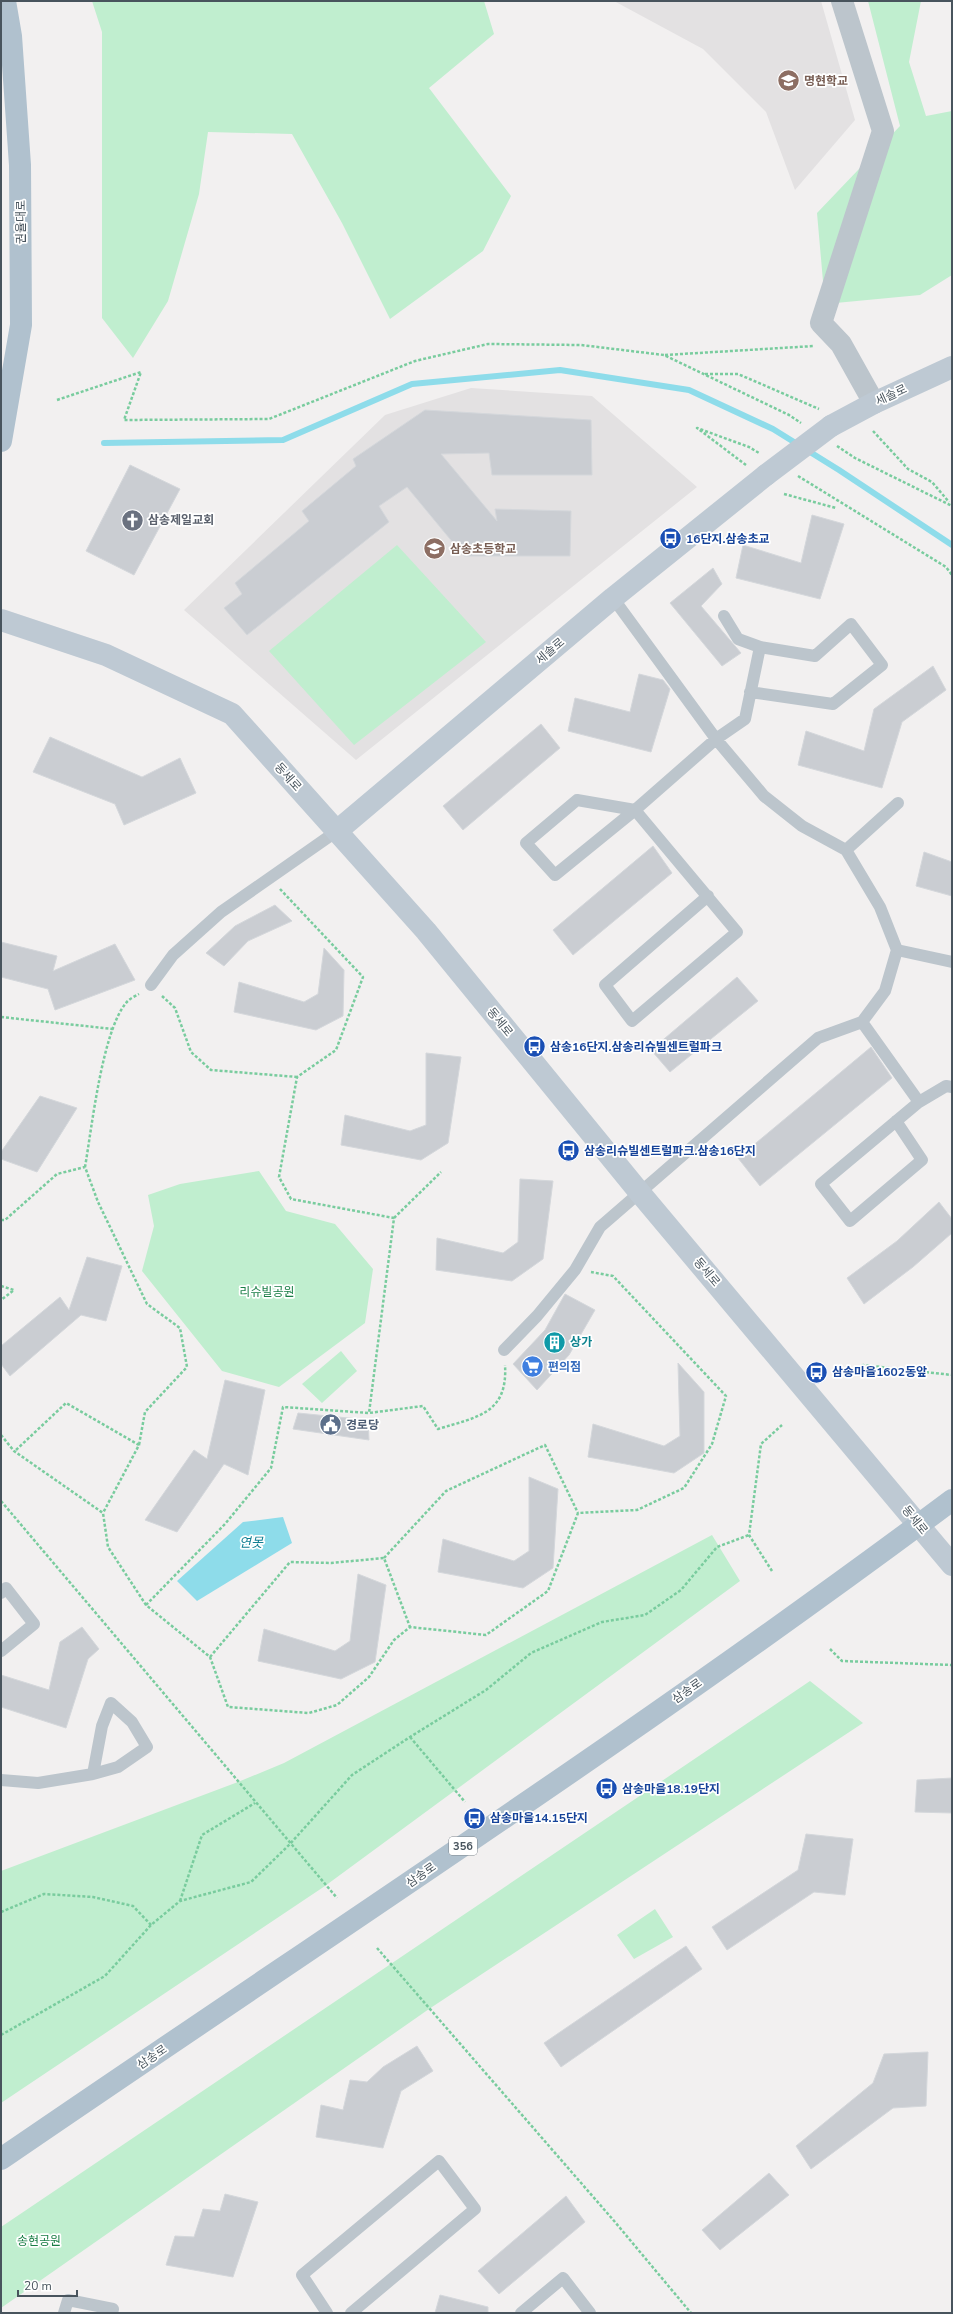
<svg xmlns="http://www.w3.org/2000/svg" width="953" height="2314" viewBox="0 0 953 2314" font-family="'Nunito Sans','Noto Sans KR',sans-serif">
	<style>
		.education { fill: #e3e1e2 }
		.green { fill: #c0eecf }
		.water { fill: #8edcea }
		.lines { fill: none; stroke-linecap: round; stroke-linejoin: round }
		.stream { stroke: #8edcea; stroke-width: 6 }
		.building { fill: #cacdd2; stroke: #d4d7db }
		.path { stroke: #79cc9e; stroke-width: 2.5; stroke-dasharray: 3 2; stroke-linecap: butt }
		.lane { stroke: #bcc5cc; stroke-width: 12 }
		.street { stroke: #bcc5cc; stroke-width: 22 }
		.secondary { stroke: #bec9d3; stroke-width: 22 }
		.primary { stroke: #b0c1ce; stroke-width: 22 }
		.secondary-bridge { stroke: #bec9d3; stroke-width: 22 }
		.labels { text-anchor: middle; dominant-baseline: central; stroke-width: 3.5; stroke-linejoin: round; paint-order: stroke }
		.shield { fill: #fff; stroke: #7f878e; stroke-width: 1 }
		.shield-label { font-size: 11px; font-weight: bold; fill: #48545d }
		.education-label { font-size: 12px; font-weight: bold; fill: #785e54; stroke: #fff; text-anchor: start }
		.street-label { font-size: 12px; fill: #48545d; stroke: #fff }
		.worship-label { font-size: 12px; font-weight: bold; fill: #5b616d; stroke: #fff; text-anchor: start }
		.transit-label { font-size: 12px; font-weight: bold; fill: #164399; stroke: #fff; text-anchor: start }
		.park-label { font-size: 12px; fill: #1a7e46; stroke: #fff }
		.culture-label { font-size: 12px; font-weight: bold; fill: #0d838f; stroke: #fff; text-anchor: start }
		.shop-label { font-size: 12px; font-weight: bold; fill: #366cbe; stroke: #fff; text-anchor: start }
		.service-label { font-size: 12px; font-weight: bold; fill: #4e5e75; stroke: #fff; text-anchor: start }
		.water-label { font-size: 13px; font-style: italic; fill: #107e91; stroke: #fff }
	</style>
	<rect width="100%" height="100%" fill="#f2f0f0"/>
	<!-- education -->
	<path class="education" d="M614 1H821L855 120 795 190 766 112 703 49Z
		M471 388 592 396 697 487 356 760 184 610 385 415Z"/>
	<!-- green -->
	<path class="green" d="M92 1H484L494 34 429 88 511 196 483 251 390 319 342 223 292 134 208 132 199 194 168 301 133 358 102 318V32Z
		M868 1H921L909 62 926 116 952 111V275L920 295 825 304 817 213 900 126Z
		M397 545 486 642 354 745 269 651Z
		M259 1171 286 1211 335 1224 373 1269 365 1323 279 1387 222 1371 142 1271 154 1226 148 1195 180 1184Z
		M341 1351 357 1371 322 1403 302 1384Z
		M712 1535 740 1581 325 1886 1 2103V1871L238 1782 284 1763Z
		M810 1681 863 1723 429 2009 1 2308V2227Z
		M655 1909 673 1937 634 1959 617 1935Z"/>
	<!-- water -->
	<path class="water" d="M283 1517 292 1543 197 1601 177 1581 243 1522Z"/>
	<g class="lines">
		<!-- stream -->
		<path class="stream" d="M104 443 283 440 412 384 560 370 689 390 773 429 839 470 952 545"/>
	</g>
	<!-- building -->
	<path class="building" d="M425 410 591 420 592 475H492L489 453 441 454 497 521 495 509 571 511 570 556H464L407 487 379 506 389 522 247 635 224 608 242 594 235 583 309 521 302 511 356 466 353 459Z
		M130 465 180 489 134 575 86 551Z
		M812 515 844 524 820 599 736 578 743 545 801 563Z
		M713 568 722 584 701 606 741 653 722 666 670 603Z
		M933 666 946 690 902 722 882 788 798 765 806 731 864 751 874 709Z
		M639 674 663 680 670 689 651 752 568 731 575 698 630 712Z
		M541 724 560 748 463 830 443 806Z
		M50 737 142 777 180 758 196 793 124 825 115 804 33 772Z
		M653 846 672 873 573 955 553 930Z
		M924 852 952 862V896L916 886Z
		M275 905 292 921 248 941 224 966 206 953 235 926Z
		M1 942 57 956 53 971 115 944 135 980 55 1010 48 989 1 977Z
		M324 948 344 970 343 1016 316 1030 234 1012 239 982 304 1002 318 994Z
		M737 977 758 1001 670 1072 651 1050Z
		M871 1047 892 1078 760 1186 738 1158Z
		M426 1053 461 1057 448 1143 421 1160 341 1145 345 1115 410 1131 426 1125Z
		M40 1096 77 1108 37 1172 1 1159V1152Z
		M520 1179 553 1181 543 1259 512 1281 436 1270 437 1238 503 1253 518 1242Z
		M939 1202 952 1219V1233L913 1267 864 1304 847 1278 897 1241Z
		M87 1257 122 1266 106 1321 81 1315 10 1376 1 1364V1346L60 1297 69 1310Z
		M565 1294 595 1310 569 1355 537 1390 513 1364 545 1330Z
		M678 1363 704 1392V1453L674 1473 588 1457 593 1424 664 1446 680 1436Z
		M225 1380 265 1390 248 1475 224 1464 177 1532 145 1520 194 1450 207 1459Z
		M298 1413 368 1420 369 1440 293 1429Z
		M529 1477 558 1489 553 1568 523 1588 438 1572 443 1539 514 1561 529 1551Z
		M358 1574 386 1585 375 1662 341 1679 258 1661 264 1629 335 1651 350 1641Z
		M82 1627 99 1649 88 1659 66 1728 1 1707V1675L49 1690 60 1642Z
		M952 1778V1813L915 1812 917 1780Z
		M806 1834 853 1839 845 1895 814 1892 727 1950 712 1927 798 1870Z
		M686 1946 702 1969 561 2067 544 2043Z
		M417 2046 433 2071 401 2091 383 2148 316 2137 321 2105 343 2110 350 2080 367 2082 383 2067Z
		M928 2052 926 2106 893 2108 811 2169 796 2146 873 2083 884 2054Z
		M769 2173 789 2195 720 2250 702 2230Z
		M225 2194 258 2202 233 2277 166 2265 175 2236 194 2237 203 2209 220 2211Z
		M566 2196 585 2222 499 2294 478 2271Z
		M440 2295 488 2307V2313H435Z"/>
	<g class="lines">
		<!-- path -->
		<path class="path" d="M665 355 814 346
			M705 374H738L819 409
			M57 400 141 372 124 420 269 419 415 361 488 344 581 345 664 355 789 415 801 423
			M873 431 908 469 932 482 949 502
			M837 446 855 458 952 506
			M746 465 697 428 749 447 759 453
			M798 476 946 567 952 575
			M784 494 836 508
			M280 889 363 977 336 1050 297 1077 279 1177 291 1199 394 1218 369 1413
			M162 996 175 1008 191 1052 211 1070 297 1077
			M1 1017 113 1029
			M85 1167C92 1127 102 1032 126 1003 129 999 135 996 139 994
			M394 1218 441 1172
			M1 1220H5L57 1174 85 1167 98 1202 147 1304 180 1328 187 1367 145 1412 139 1445
			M1 1286 14 1290 1 1300
			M845 1377 863 1365 952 1375
			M1 1435 14 1451 103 1513 108 1547 146 1605 210 1657 228 1707 309 1713 337 1705 369 1677 394 1640 410 1627 486 1635 548 1591 578 1513 637 1510 684 1488 712 1444 726 1396 613 1276 591 1272
			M16 1450 66 1403 139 1445 103 1513
			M1 1501 337 1898
			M384 1558 446 1491 545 1445 578 1513
			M772 1571 749 1535 761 1444 782 1425
			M146 1605 225 1524 271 1468 283 1407 369 1413 423 1406 438 1429C477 1417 508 1414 505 1365
			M830 1649 842 1661 952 1665
			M210 1657 290 1562 331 1563 384 1558 410 1627
			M410 1737 465 1802
			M180 1901 202 1835 255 1803
			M1 1912 44 1894 93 1897 133 1906 151 1925
			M377 1948 615 2222 691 2313
			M1 2035 105 1976 151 1925 180 1901 251 1882 290 1844 352 1775 410 1737 486 1690 531 1653 602 1622 645 1615 681 1590 717 1547 749 1535"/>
		<!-- lane -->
		<path class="lane" d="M724 616 738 639 760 647 815 656 851 624 882 665 833 704 750 692
			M846 850 898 803
			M708 896 605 985 632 1021 737 932 635 810 577 800 526 843 555 875 635 810 716 739 745 719 760 647
			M897 950 952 962
			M151 985 173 955 221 912 337 831
			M862 1022 919 1102
			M896 1121 922 1160 850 1221 821 1184 919 1102 946 1086 952 1087
			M504 1350 537 1316 575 1270 600 1227 818 1038 862 1022 885 991 897 950 880 907 846 850 802 826 764 796 716 739 613 598
			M1 1593 6 1588 34 1624 1 1651
			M1 1780 38 1783 93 1774 118 1767 147 1747 132 1722 111 1703 102 1726 93 1774
			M64 2313 68 2300 113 2309 112 2313
			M327 2313 302 2275 439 2161 475 2209 351 2313
			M521 2313 563 2278 590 2313"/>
		<!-- street -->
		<path class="street" d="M842 1 883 131 821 323 841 344 874 403"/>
		<!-- secondary -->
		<path class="secondary" d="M831 426 874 403 952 367
			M1 620 106 655 232 714 426 931 640 1193 952 1565
			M337 831 613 598 766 475"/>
		<!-- primary -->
		<path class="primary" d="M1 441 21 325 20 165 11 36 5 1
			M1 2159C319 1941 643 1731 952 1500"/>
		<!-- secondary-bridge -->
		<path class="secondary-bridge" d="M766 475 831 426"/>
	</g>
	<!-- icons -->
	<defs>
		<symbol id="school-disc" viewBox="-11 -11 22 22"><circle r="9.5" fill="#8d6e63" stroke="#fff"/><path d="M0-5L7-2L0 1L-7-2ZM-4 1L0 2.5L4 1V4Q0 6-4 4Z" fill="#fff"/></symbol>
		<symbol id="church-disc" viewBox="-11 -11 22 22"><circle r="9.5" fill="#6b7280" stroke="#fff"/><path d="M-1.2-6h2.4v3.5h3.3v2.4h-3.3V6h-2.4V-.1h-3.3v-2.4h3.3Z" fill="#fff"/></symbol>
		<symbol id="bus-disc" viewBox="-11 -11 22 22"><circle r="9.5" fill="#1a4fb4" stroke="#fff"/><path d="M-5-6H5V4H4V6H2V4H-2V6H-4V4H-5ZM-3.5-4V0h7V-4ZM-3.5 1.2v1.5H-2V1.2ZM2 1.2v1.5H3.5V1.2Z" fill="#fff"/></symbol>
		<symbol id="building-disc" viewBox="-11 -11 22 22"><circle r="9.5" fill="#0f9aa8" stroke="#fff"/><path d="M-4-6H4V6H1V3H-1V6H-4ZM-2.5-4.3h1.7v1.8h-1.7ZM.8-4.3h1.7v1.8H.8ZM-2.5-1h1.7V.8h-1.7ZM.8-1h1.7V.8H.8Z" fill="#fff"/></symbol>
		<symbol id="supermarket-disc" viewBox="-11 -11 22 22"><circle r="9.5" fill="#3f7fe0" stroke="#fff"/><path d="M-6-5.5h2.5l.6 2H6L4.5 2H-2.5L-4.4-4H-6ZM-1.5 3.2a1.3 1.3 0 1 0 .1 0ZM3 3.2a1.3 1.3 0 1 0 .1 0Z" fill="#fff"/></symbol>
		<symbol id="civic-disc" viewBox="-11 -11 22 22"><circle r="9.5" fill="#5c6f8a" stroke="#fff"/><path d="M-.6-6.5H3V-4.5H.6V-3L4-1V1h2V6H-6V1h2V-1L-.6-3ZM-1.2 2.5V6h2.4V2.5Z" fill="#fff"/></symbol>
	</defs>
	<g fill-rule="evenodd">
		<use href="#school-disc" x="776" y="68" width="25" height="25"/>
		<use href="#church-disc" x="120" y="508" width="25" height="25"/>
		<use href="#bus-disc" x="658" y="526" width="25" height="25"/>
		<use href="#school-disc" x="422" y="536" width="25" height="25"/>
		<use href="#bus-disc" x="522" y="1034" width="25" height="25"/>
		<use href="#bus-disc" x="556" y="1138" width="25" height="25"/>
		<use href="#building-disc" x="542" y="1330" width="25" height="25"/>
		<use href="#supermarket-disc" x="520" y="1354" width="25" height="25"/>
		<use href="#bus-disc" x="804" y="1360" width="25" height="25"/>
		<use href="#civic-disc" x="318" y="1412" width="25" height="25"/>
		<use href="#bus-disc" x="594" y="1776" width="25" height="25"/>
		<use href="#bus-disc" x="462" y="1806" width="25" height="25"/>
	</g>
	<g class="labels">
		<!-- shield labels -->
		<rect class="shield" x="449" y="1837" width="28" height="18" rx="3"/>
		<g class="shield-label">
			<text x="463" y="1846">356</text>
		</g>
		<!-- education labels -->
		<g class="education-label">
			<text x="804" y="81">명현학교</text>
			<text x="450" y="549">삼송초등학교</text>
		</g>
		<!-- street labels -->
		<g class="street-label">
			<text transform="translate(21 222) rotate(-90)">권율대로</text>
			<text transform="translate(891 395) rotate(-25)">세솔로</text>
			<text transform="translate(550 651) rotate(-40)">세솔로</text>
			<text transform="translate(288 777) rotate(48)">동세로</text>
			<text transform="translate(500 1022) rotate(51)">동세로</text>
			<text transform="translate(707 1272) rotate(50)">동세로</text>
			<text transform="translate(915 1520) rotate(51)">동세로</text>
			<text transform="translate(687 1691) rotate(-35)">삼송로</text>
			<text transform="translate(421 1875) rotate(-35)">삼송로</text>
			<text transform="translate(152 2057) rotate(-34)">삼송로</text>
		</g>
		<!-- worship labels -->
		<g class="worship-label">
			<text x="148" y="520">삼송제일교회</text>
		</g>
		<!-- transit labels -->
		<g class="transit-label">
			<text x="686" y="539">16단지.삼송초교</text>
			<text x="550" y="1047">삼송16단지.삼송리슈빌센트럴파크</text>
			<text x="584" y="1151">삼송리슈빌센트럴파크.삼송16단지</text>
			<text x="832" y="1372">삼송마을1602동앞</text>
			<text x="622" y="1789">삼송마을18.19단지</text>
			<text x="490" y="1818">삼송마을14.15단지</text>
		</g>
		<!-- park labels -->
		<g class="park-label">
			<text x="267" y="1292">리슈빌공원</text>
			<text x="39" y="2241">송현공원</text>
		</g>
		<!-- culture labels -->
		<g class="culture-label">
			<text x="570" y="1342">상가</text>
		</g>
		<!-- shop labels -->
		<g class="shop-label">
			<text x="548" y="1367">편의점</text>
		</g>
		<!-- service labels -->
		<g class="service-label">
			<text x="346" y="1425">경로당</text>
		</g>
		<!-- water labels -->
		<g class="water-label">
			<text x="251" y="1543">연못</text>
		</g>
	</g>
	<!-- border -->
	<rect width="953" height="2314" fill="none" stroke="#48545d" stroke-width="4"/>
	<!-- scale -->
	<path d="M18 2290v6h59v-6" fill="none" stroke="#48545d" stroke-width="2"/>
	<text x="24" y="2290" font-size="12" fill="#48545d" stroke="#ffffff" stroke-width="3" paint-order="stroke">20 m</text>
</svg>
